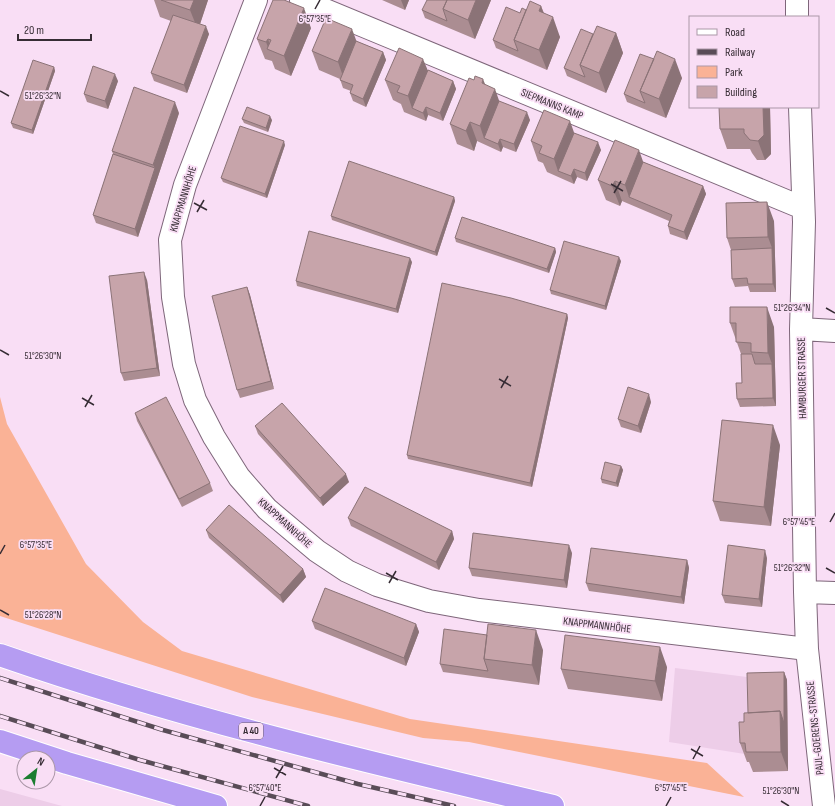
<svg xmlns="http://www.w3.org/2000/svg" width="835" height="806" viewBox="0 0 835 806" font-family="'Sofia Sans Condensed',sans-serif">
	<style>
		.built { fill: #edcde8 }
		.green { fill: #fab296 }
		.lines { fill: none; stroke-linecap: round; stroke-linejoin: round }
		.minor-casing { stroke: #7e667a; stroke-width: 24 }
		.highway-casing { stroke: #fff; stroke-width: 24 }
		.minor { stroke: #fff; stroke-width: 22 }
		.highway { stroke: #b59cf2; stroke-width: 22 }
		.rail-casing { stroke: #594c57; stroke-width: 4.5 }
		.rail { stroke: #f9def5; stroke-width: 3; stroke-dasharray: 9; stroke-linecap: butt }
		.wall { fill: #ab8d92 }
		.shaded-wall { fill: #8b7377 }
		.building { fill: #c7a4aa; stroke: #8b7377 }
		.ticks { fill: none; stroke: #362c34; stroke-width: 1.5 }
		.labels { text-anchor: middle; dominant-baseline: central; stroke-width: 3.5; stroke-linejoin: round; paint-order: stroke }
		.shield { fill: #f9def5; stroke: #70616e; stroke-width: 1 }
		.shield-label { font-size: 10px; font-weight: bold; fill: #362c34 }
		.street-label { font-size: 11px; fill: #362c34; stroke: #f9def5 }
		.ticks-label { font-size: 10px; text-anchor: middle; fill: #362c34; stroke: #f9def5; stroke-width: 3.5; stroke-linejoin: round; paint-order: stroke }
	</style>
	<rect width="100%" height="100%" fill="#f9def5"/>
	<!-- built -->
	<path class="built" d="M675 668 747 677 751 755 669 742Z
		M0 789 62 806H0Z"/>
	<!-- green -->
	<path class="green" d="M0 397 7 424 86 564 143 622 182 651 410 719 707 763 744 797 469 742 423 738 252 697 0 616Z"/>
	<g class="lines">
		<defs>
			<path id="minor" d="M256 0 185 185 170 240 173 297 184 364 195 400 214 437 239 477 267 509 317 551 347 571 377 585 429 601 479 610 807 649
				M301 0 803 208
				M797 0V17
				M800 107 804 222 801 329 805 592 807 649 824 806
				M801 329 835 331
				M805 592 835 593"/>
			<path id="highway" d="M0 655C181 718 367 762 553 806
				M0 741 67 763 216 806"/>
		</defs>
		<!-- minor casing -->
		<use href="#minor" class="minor-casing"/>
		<!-- highway casing -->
		<use href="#highway" class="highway-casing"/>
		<!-- minor -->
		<use href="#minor" class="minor"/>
		<!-- highway -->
		<use href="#highway" class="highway"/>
		<defs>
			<path id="rail" d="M0 678 163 730 358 784 454 806
				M0 716 140 760 308 806"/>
		</defs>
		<!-- rail casing -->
		<use href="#rail" class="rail-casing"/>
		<!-- rail -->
		<use href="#rail" class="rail"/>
	</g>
	<!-- wall -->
	<path class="wall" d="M154 0H208L200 24 209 34 187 93 154 81 151 73 171 21 160 17Z
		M382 0H409L405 10Z
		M491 0 475 39 425 18 422 10Z
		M541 6 544 13 560 37 547 70 496 48 493 40 520 13 526 10Z
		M311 28 291 76 275 69 272 61 265 59 257 39Z
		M616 33 623 53 606 93 567 76 564 68 593 34Z
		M356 41 383 52 386 60 366 107 353 101 350 93 351 91 343 88 340 79 319 70 312 51Z
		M654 59 682 78 666 118 627 102 624 94Z
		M54 67 55 71 33 134 13 128 11 123Z
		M428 70 453 81 456 89 443 121 428 115 426 121 404 112 401 104 393 100 385 80Z
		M118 81 108 109 87 102 84 94Z
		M485 85 499 101 530 120 516 152 503 147 501 152 477 141 474 151 457 144 450 124Z
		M770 107 771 154 765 160H757L752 153 750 149H727L720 129Z
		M179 113 138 237 96 223 93 215 113 154 112 151Z
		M242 119 272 120 268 132 244 123Z
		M574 133 601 150 587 181 577 177 574 184 547 172 543 163 538 161 531 141Z
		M285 145 267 198 223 182 221 178Z
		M643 162 703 186 706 194 687 240 670 234 668 226 669 221 622 201 620 206 606 200 598 180Z
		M454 197 455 201 437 256 332 220 331 216Z
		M774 221 776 292H750L748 286 735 287 732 279 731 250 727 238Z
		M455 238 555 248 556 252 549 273 456 242Z
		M621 261 606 310 551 294 550 290Z
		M412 262 398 313 297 286 296 281Z
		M147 280 160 376 124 381 121 373Z
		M247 287 250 295 274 389 240 398 237 390Z
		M730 307 774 327 776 406 740 407 737 399 742 383 741 354 730 323Z
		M567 314 568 318 532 487 408 459 407 455Z
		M651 402 641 433 621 427 618 419Z
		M135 413 210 483 213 491 182 507 137 421Z
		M255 426 349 482 323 506 258 434Z
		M780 445 771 526 720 521 713 501Z
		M621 466 623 470 618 487 602 483 601 479Z
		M348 518 452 531 454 539 439 570 351 526Z
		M206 530 303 569 306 577 283 603 209 538Z
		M572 553 567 588 472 576 469 568Z
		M767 558 762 607 725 603 722 595Z
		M687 560 689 568 684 604 589 591 586 583Z
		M312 621 416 624 419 632 406 666 315 629Z
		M543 650 539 685 443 672 440 664Z
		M667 667 662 701 568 689 561 669Z
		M784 672 787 680 788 771 753 772 749 762H747L740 743 744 722 748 713Z"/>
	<!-- shaded-wall -->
	<path class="shaded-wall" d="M194 0H208L198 30 190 10Z
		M401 0H409L405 10Z
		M476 0H491L475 39 468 20Z
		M541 6 548 26 539 11Z
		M304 8 311 28 291 76 284 56Z
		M553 17 560 37 547 70 539 50Z
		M206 26 209 34 187 93 184 85Z
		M352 29 359 48 345 82 338 62Z
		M616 33 623 53 606 93 599 73Z
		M268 39 272 51 269 50 266 42Z
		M383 52 386 60 366 107 363 99Z
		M423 59 431 78 412 108 408 96Z
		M675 59 682 78 666 118 659 99Z
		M54 67 55 71 33 134 32 130Z
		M115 74 118 81 108 109 105 101Z
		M483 79 491 99 482 83Z
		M453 81 456 89 443 121 440 113Z
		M495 89 502 109 484 138 480 126Z
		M175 102 179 113 138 237 135 229 155 168 153 165Z
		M426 107 428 115 426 121 423 113Z
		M763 107H770L771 154 765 160 758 141Z
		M527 112 530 120 516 152 514 144Z
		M270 116 272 120 268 132 266 128Z
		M570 121 577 141 558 171 554 159Z
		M470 122 477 141 474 151 466 131Z
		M500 139 503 147 501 152 498 144Z
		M284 141 285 145 267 198 265 194Z
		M598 142 601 150 587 181 585 173Z
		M639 150 646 170 629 197 625 185Z
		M574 169 577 177 574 184 571 176Z
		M615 181 622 201 620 206 612 186Z
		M703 186 706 194 687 240 684 232Z
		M454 197 455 201 437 256 435 252Z
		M767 202 774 221 775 256 768 237Z
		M555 248 556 252 549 273 547 269Z
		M772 248 775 256 776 292 773 284Z
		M619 257 621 261 606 310 605 306Z
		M410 258 412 262 398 313 396 309Z
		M144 272 147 280 160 376 157 368Z
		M247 287 250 295 274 389 271 381Z
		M767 307 774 327 776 406 773 398 772 364 768 353Z
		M567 314 568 318 532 487 530 483Z
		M649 394 651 402 641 433 638 426Z
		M773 425 780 445 771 526 764 507Z
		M621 466 623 470 618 487 616 483Z
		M346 474 349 482 323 506 320 498Z
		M452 531 454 539 439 570 436 562Z
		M569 545 572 553 567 588 564 580Z
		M765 550 767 558 762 607 759 599Z
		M687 560 689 568 684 604 681 597Z
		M303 569 306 577 283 603 280 595Z
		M416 624 419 632 406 666 404 658Z
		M536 630 543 650 539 685 532 665Z
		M660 647 667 667 662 701 655 681Z
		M784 672 787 680 788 771 781 752 780 711Z"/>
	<!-- building -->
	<path class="building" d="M161 0H194L190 10Z
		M273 0H284L304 8 284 56 267 49 271 40 268 39 266 42 257 39Z
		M427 0H447L443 9 447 21 422 10Z
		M447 0H476L468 20 443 9Z
		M530 1 541 6 539 11 553 17 539 50 514 40Z
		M506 7 520 13 522 8 526 10 514 40 518 51 493 40Z
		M173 15 206 26 184 85 151 73Z
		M326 18 352 29 338 62 312 51Z
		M597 26 616 33 599 73 580 65Z
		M581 29 593 34 580 65 585 77 564 68Z
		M356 41 383 52 363 99 350 93 353 85 340 80Z
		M399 48 423 59 408 96 397 92 400 86 385 80Z
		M657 51 675 59 659 99 640 91Z
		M640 54 654 59 640 91 645 103 624 94Z
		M33 60 54 67 32 130 11 123Z
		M93 66 115 74 105 101 84 94Z
		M428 70 453 81 440 113 426 107 423 113 412 108Z
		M475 76 483 79 482 83 495 89 480 126 470 122 466 131 450 124 469 78 474 80Z
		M134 87 175 102 153 165 112 151Z
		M499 101 527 112 514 144 500 139 498 144 484 138Z
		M247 107 270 116 266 128 242 119Z
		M719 107H763L764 135 758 141 750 140 744 133V129H720Z
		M544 110 570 121 554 159 539 153 542 146 531 141Z
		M240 126 284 141 265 194 221 178Z
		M574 133 598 142 585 173 574 169 571 176 558 171Z
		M615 140 639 150 625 185 615 181 612 186 598 180Z
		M113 154 155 168 135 229 93 215Z
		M349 161 454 197 435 252 331 216Z
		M643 162 703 186 684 232 668 226 672 215 629 197Z
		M767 202 768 237 727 238 726 203Z
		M462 217 555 248 547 269 455 238Z
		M309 231 410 258 396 309 296 281Z
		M564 241 619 257 605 306 550 290Z
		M772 248 773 284H748L747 278 732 279 731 250Z
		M144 272 157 368 121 373 109 276Z
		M442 283 511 298 567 314 530 483 407 455Z
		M247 287 271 381 237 390 212 296Z
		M730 307H767L768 353 751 352V343L736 342V323H730Z
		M741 354H752L755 364H772L773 398 737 399 736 383H742Z
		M628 387 649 394 638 426 618 419Z
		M166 397 210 483 179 499 135 413Z
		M282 403 346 474 320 498 255 426Z
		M722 420 773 425 764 507 713 501Z
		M605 462 621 466 616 483 601 479Z
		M365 487 452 531 436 562 348 518Z
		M229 505 303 569 280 595 206 530Z
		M473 533 569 545 564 580 469 568Z
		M728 545 765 550 759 599 722 595Z
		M591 548 687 560 681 597 586 583Z
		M325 588 416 624 404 658 312 621Z
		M488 624 536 630 532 665 484 659Z
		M444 629 487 635 484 659 488 671 440 664Z
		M565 635 660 647 655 681 561 669Z
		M784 672V723L780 711 748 713 747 673Z
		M780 711 781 752H746L745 743H740L739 722H744V713Z"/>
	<!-- ticks -->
	<path class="ticks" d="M315 9 320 0M0 91 9 96M611 184 623 191M614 193 621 181M194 203 207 210M197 212 204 200M826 308 835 313M0 350 9 355M499 379 511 386M501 388 508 376M82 398 94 405M85 407 92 395M830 522 835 513M0 554 5 545M826 568 835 573M386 573 398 580M389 583 396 571M0 610 9 615M691 749 703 756M693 759 700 746M274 768 286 775M276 778 283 766M781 801 789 806M260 806 265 797M666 806 671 797"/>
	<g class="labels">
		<!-- shield labels -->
		<rect class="shield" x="239" y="723" width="24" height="16" rx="3"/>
		<g class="shield-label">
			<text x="251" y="731">A 40</text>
		</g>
		<!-- street labels -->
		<g class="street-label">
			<text transform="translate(552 104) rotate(22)">SIEPMANNS KAMP</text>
			<text transform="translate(183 199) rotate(-73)">KNAPPMANNHÖHE</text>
			<text transform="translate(802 378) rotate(-91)">HAMBURGER STRASSE</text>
			<text transform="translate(285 523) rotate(42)">KNAPPMANNHÖHE</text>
			<text transform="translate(597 625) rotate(7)">KNAPPMANNHÖHE</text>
			<text transform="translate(815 728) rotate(-96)">PAUL-GOERENS-STRASSE</text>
		</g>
	</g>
	<g class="ticks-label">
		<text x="315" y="22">6°57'35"E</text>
		<text x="43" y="99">51°26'32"N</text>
		<text x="792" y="311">51°26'34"N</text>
		<text x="43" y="359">51°26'30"N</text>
		<text x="799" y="525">6°57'45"E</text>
		<text x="36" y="548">6°57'35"E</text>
		<text x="792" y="571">51°26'32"N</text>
		<text x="43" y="618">51°26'28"N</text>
		<text x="265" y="791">6°57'40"E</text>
		<text x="671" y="791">6°57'45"E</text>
		<text x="781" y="794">51°26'30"N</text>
	</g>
	<!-- legend -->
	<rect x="689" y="16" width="130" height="92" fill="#f9def5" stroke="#ab97a8"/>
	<rect x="697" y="29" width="20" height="6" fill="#ffffff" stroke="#ab97a8"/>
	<text x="725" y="36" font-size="12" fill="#362c34">Road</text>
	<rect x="697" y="49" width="20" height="6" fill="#594c57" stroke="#ab97a8"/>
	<text x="725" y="56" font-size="12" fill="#362c34">Railway</text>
	<rect x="697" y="66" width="20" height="12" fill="#fab296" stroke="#ab97a8"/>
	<text x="725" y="76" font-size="12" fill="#362c34">Park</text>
	<rect x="697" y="86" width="20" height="12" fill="#c7a4aa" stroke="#ab97a8"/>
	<text x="725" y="96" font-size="12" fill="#362c34">Building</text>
	<!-- north arrow -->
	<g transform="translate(36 770) rotate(30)"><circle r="19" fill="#f9def5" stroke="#ab97a8"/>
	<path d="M0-3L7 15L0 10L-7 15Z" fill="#1b7d30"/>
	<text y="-6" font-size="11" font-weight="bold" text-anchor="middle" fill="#362c34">N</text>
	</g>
	<!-- scale -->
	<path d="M18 34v6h73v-6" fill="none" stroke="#362c34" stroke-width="2"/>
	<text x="24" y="34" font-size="12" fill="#362c34" stroke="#f9def5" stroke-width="3" paint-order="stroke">20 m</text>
</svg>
